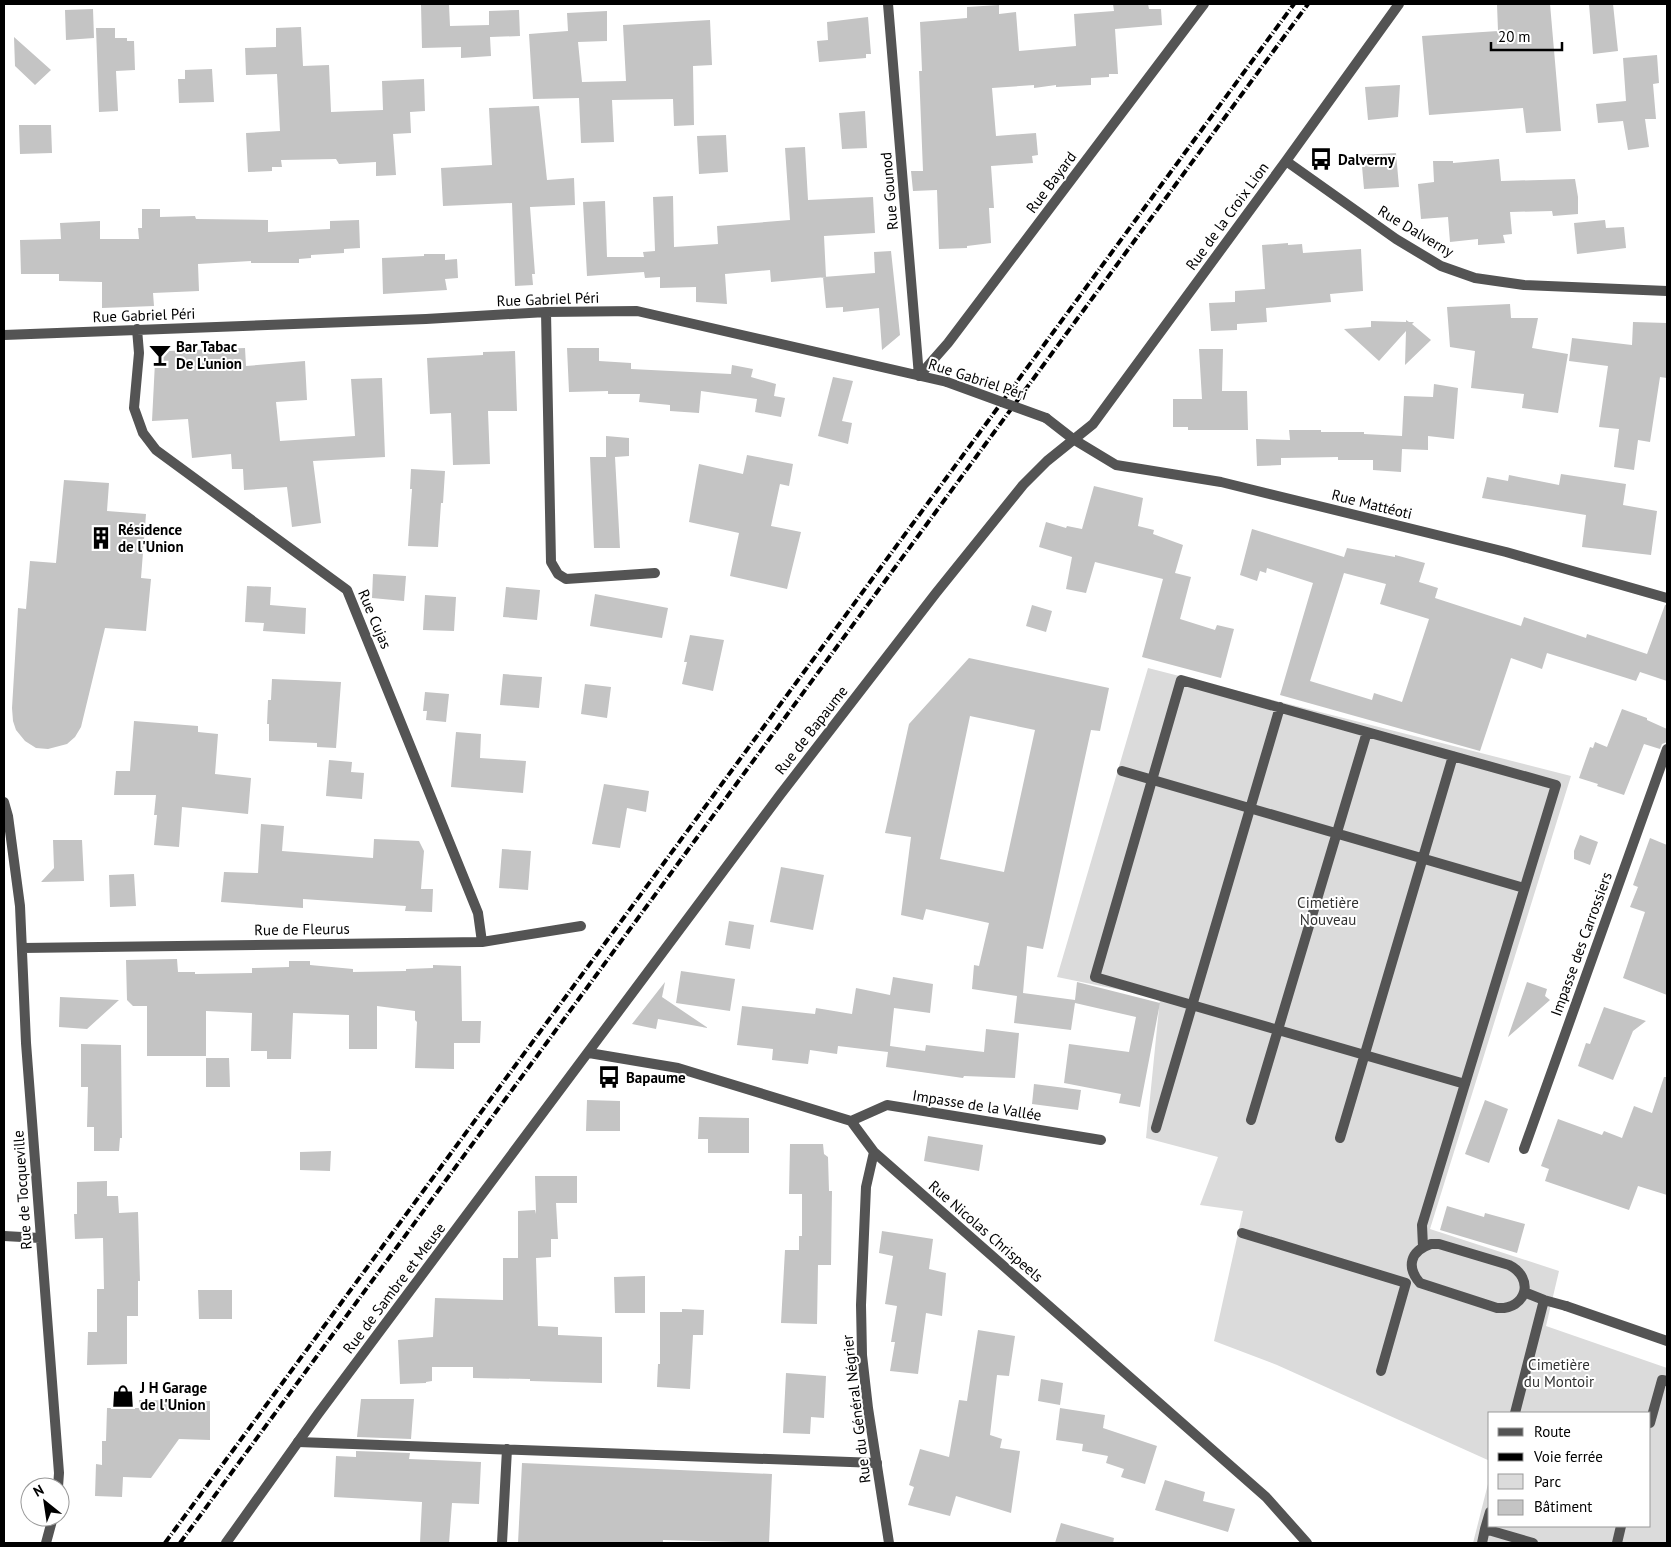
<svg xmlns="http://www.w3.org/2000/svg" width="1671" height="1547" viewBox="0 0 1671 1547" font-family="'PT Sans',sans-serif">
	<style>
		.green { fill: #dbdbdb }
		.building { fill: #c4c4c4; fill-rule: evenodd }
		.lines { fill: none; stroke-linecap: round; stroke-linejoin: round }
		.service { stroke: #545454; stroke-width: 10 }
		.minor { stroke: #545454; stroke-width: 10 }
		.rail { stroke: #000; stroke-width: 4; stroke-dasharray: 8 2.5 1 2.5; stroke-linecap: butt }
		.minor-bridge { stroke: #545454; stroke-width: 10 }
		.labels { text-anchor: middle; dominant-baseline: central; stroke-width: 4; stroke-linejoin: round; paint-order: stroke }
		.poi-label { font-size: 15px; font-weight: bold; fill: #000; stroke: #fff; text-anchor: start }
		.street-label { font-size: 15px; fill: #000; stroke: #fff }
		.park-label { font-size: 15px; fill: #323232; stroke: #fff }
	</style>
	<rect width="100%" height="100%" fill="#fff"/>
	<!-- green -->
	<path class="green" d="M1148 668 1571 776 1430 1229 1559 1271 1546 1326 1667 1368V1543H1473L1490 1476V1526H1650V1413H1490V1461L1277 1365 1214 1341 1243 1211 1200 1205 1218 1157 1146 1138 1160 998 1057 977Z"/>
	<!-- building -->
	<path class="building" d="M421 4 449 5 450 26 489 25V11L519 10 520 36 490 37 491 56 461 58V47L422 48Z
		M1113 4H1148L1149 9H1161L1162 25 1115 29 1118 74H1109V77L1091 78V85L1056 87V85L1034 88V85L992 88 996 136 1036 133 1038 155 1032 156 1033 163 991 166 994 208H989L991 243 967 246V248L939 249 937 190 913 191 911 171H923L919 71H922L920 22 967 18V7L999 5V14L1016 12 1019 51 1076 46 1074 14 1114 11Z
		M1497 4H1550L1561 131 1526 133 1523 108 1429 115 1422 36 1498 31Z
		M1589 4H1613L1618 51 1593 54Z
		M93 9 94 38 66 40 65 10Z
		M607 11V41L578 42 582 82 626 81 623 25 710 20 712 65 693 66 694 125 674 126 673 99 612 100 614 142 581 143 579 98 533 99 529 34 568 31 567 13Z
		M868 17 871 54H866V58L819 62 817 41 828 40 827 22Z
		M301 27 303 66 329 65 331 112 383 110 382 81 424 79 425 111 410 112 411 133 393 134 396 175 376 176V162L339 164 336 159 281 160 282 167H272V171L248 172 246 133 280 131 277 74 246 75 245 48 276 47V28Z
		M96 28H115V38H127V41H134L135 70 116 71 118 111 99 112Z
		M14 37 51 70 35 85 15 66Z
		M1657 55 1659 83 1653 84 1656 119H1645L1649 147 1628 150 1623 121 1598 123 1596 104 1626 101 1623 58Z
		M212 69 214 102 179 103 178 79H185V70Z
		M1400 85 1398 117 1368 120 1365 87Z
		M539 106 547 180 574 178 575 205 530 207 535 274H532L533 285 515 286 512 203 443 206 441 168 492 165 489 108Z
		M865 111 867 148 842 149 839 113Z
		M19 125H51L52 153 20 154Z
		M726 135 728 172 699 174 697 136Z
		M805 147 808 200 873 197 875 233 824 236 826 277 771 282 770 270 725 274 727 304 696 302V287L660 288V277L645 278 644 272 587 276 583 202 605 201 607 257H644L643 252 655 251 653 197 673 196 674 247 718 244 717 226 790 220 785 148Z
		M1396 153 1399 187 1364 189 1361 155Z
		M1499 159 1501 181 1575 179 1578 197V214L1553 216 1552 211 1510 212 1512 234 1503 235 1505 243 1478 245V239L1450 242 1448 217 1421 219 1418 184 1434 182 1433 161H1453V163Z
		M142 209H160V217L195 216 196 219 268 220V232L330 229V221L359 220 360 248 344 249V253L311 255V258L299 259V263H251V261L198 264 199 291 153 293 154 306 102 308V282L59 281V274H21L20 240 61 239 60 223 100 221V239H139L138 228H142Z
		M1605 220 1606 228 1624 227 1626 248 1577 254 1574 223Z
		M1288 243V245L1302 244 1303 253 1361 249 1363 291 1330 294 1331 302 1266 308 1267 322 1237 324V330L1211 331 1209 303 1235 302V291L1265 289 1262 245Z
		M891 251 900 335 882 350 879 308 843 312V307L826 308 823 277 875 273 874 252Z
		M424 254H445V260L457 259 458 278 445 279 447 290 383 294 382 258 424 256Z
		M1510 304 1511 318H1538L1532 348 1568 354 1558 413 1522 408 1524 394 1471 388 1475 351 1450 347 1447 307Z
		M1406 320 1409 322H1414L1412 324 1431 340 1405 365 1406 331 1379 361 1344 329 1371 327V321L1406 322Z
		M1633 322 1667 323V378L1660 377 1650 442 1638 440 1634 470 1614 467 1619 429 1599 427 1608 366 1569 361 1572 338 1632 345Z
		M245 348 246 366 305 361 307 400 276 402 280 441 355 436 351 379 382 378 385 457 313 461 321 523 292 527 287 487 244 490 243 469H232L231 454 192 458 188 419 152 421 155 362 167 351Z
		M567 348H599V361L631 363V369L731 374 732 365 753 369 751 377 776 384 774 396 785 398 781 417 755 412 757 399 701 391 699 413 670 411V405L639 402 640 394H608V391L569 392Z
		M1199 349H1223L1222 391H1247L1248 430H1188V427H1173V399H1202Z
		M515 351 517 411H488L490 464 453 465 451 413 430 414 427 358 483 355V352Z
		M833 377 853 381 842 421 852 423 848 444 818 436Z
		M1434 384 1458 388 1454 439 1428 436V450L1402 449 1401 472 1373 470V460H1338V457L1281 458V465L1257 466 1256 439 1290 440 1289 430H1321V432H1364V434L1402 436 1404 396 1433 397Z
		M606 436 629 438V456L615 457 620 548H594L590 457H606Z
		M747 455 793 464 789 486 780 484 771 526 801 532 787 589 730 576 739 533 689 522 699 464 743 474Z
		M411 469 445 471 443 503H441L438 547 408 546 412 489H410Z
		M1561 474 1626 484 1623 505 1657 511 1651 555 1582 547 1586 515 1482 498 1487 477 1508 481 1509 475 1559 485Z
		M64 480 109 483 107 511 146 514 141 578 151 579 146 631 105 628 81 727 75 737 67 744 48 749 36 748 25 741 16 730 13 721 12 708 17 625 18 608 26 609 30 561 56 563Z
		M1094 486 1143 498 1138 526 1154 530 1153 534 1183 545 1175 573 1191 577 1180 619 1215 630 1217 625 1234 629 1221 678 1142 657 1163 579 1095 562 1086 593 1066 589 1072 557 1039 547 1046 522 1066 528 1067 526 1082 529Z
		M1252 529 1344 557 1347 548 1395 557V555L1425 563 1419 582 1438 588 1435 598 1521 626 1524 617 1586 638 1587 634 1647 654 1665 605H1667V681L1640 672 1636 681 1547 653 1542 669 1511 658 1480 751 1280 695 1313 583 1267 568 1266 573 1260 571 1257 581 1240 575ZM1344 573 1386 584 1380 604 1429 619 1402 702 1374 693 1372 700 1310 681Z
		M373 574 406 576 404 601 372 598Z
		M247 586 271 587 270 605 306 608 305 634 263 631 264 623 245 622Z
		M506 587 540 590 537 620 503 617Z
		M595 594 668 608 662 638 590 626Z
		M425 595 456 597 454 631 423 630Z
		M1032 605 1052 611 1046 632 1026 626Z
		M690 635 724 640 713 691 682 684 687 662H684Z
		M969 658 1109 688 1100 731 1091 730 1043 949 1027 946 1023 993 1075 1000 1077 982 1160 1003 1140 1107 1119 1103 1121 1094 1064 1083 1069 1044 1129 1052 1136 1017 1075 1003 1071 1030 1014 1023 1017 996 972 989 974 965 979 966 989 923 926 909 923 920 901 915 911 837 885 833 909 724ZM970 716 1035 730 1004 872 940 859Z
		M503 674 542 677 539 708 500 705Z
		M272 679 341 682 336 748 317 747V743L269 741V724H267L268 700H271Z
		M585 684 611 687 607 718 581 714Z
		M425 692 449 694 446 722 426 720 427 711H423Z
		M1622 709 1647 718V720L1667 729V742L1662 744 1660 749 1644 744 1624 795 1597 786 1598 784 1579 778 1590 747 1593 748 1595 742 1607 747Z
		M134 721 198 726V732L218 734 215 774 251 778 248 814 182 807 179 847 154 845 157 815H154L156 795H114L116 771H130Z
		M456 732 481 734 480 758 526 761 523 793 451 787Z
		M329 760 352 762 351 772 364 773 362 799 326 796Z
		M604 784 649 791 646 812 627 808 620 848 592 844Z
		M261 824 284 826 282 851 373 858 374 839 419 841 424 851 421 889H433L432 912 405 911 406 906 303 899V908L221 902 224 872 258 873Z
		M1580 835 1598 842 1590 865 1574 859V851Z
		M1650 838 1667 845V995L1623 978 1645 912 1630 907 1638 887 1633 885Z
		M53 840H82L84 881 41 882 54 868Z
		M502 849 531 851 528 890 499 888Z
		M781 867 824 875 813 930 770 922Z
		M134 874 136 906 110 907 109 875Z
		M729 921 754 925 750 949 725 945Z
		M177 959 178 972H195V974L252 973V968L289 967V961H310V965L353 969V972L406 971V969L433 968V965L461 966 462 1021H481L480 1043H454V1069L415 1068 417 1022 415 1020V1011L377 1006V1049H349V1015L293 1013 291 1059H267V1051H251L252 1013 206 1011V1056H147V1006H133L127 1000 126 960Z
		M681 971 735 979 730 1011 676 1003Z
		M893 977 933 984 930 1013 894 1008 890 1046 925 1051 926 1045 984 1052 986 1029 1019 1033 1015 1078 964 1076 963 1078 886 1067 888 1052 838 1046 837 1054 810 1050 808 1064 772 1060 773 1049 737 1045 742 1006 815 1014 816 1008 852 1014 856 988 890 995Z
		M665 982 662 997 708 1028 658 1019 656 1029 632 1024Z
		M1527 982 1547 989 1545 996 1550 1000 1508 1037Z
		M60 997 119 1000 87 1029 59 1027Z
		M1604 1007 1646 1021 1633 1031 1613 1080 1578 1066 1586 1043 1590 1044Z
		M81 1044 121 1045 122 1138H120L119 1151H94V1127H87L88 1087H81Z
		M206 1058H229L230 1087H206Z
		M1664 1077H1667V1195L1638 1186 1629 1210 1545 1181 1549 1169 1541 1166 1558 1119 1602 1135 1604 1131 1622 1138 1634 1106 1652 1113Z
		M1034 1084 1081 1090 1078 1110 1032 1104Z
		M587 1100 620 1101V1131H586Z
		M1485 1100 1508 1109 1489 1163 1465 1154Z
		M699 1117 749 1118V1153H708V1139H698Z
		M928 1136 983 1145 979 1171 924 1161Z
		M790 1144H823L824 1154 828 1157 829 1191H832L831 1265H818L817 1324 781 1323 785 1250H799V1236H802V1194H789Z
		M331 1151 330 1171 300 1170V1152Z
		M535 1176H577V1203H556L558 1239H551V1257L536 1258 538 1326 558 1327V1335L602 1337V1383L530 1381V1379L473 1378V1367H432V1381L426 1382V1383L400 1384 398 1340 433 1337 435 1298 503 1300V1258H518V1211L535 1210 536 1214Z
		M107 1181V1196H118L119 1213 138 1212 140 1281H138V1316H127V1364L87 1365 88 1332H97V1289H104L103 1238 75 1239 74 1214H77V1182Z
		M1447 1206 1484 1217 1485 1213 1525 1224 1517 1253 1440 1230Z
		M882 1231 933 1239 929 1269 946 1273 942 1316 926 1313 918 1374 890 1371 895 1342H891L897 1306 885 1304 893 1256 879 1253Z
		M645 1276V1313H615L614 1277Z
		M198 1290H232V1319H199Z
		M682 1309 704 1310 703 1335H693L690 1389 657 1387 658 1364H660V1312H682Z
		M978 1330 1015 1336 1009 1376 997 1375 990 1435 1002 1439 1000 1448 1020 1451 1011 1513 956 1496 950 1516 908 1505 914 1487 909 1485 920 1449 949 1457 959 1400 967 1401Z
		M786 1373 826 1376 824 1418 811 1417 810 1434 783 1433Z
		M1041 1379 1063 1383 1060 1405 1038 1401Z
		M361 1399H414L411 1439 357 1437Z
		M139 1400 210 1401V1440L179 1439 151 1478 123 1477 122 1497 95 1496 96 1464 102 1465V1441H106L107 1408H139Z
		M1060 1408 1105 1415 1103 1428 1157 1446 1145 1484 1121 1477 1124 1469 1106 1463 1108 1456 1082 1451 1083 1444 1056 1440Z
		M356 1451 410 1453 409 1459 481 1462 479 1504 452 1503 449 1543H420L422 1502 334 1497 336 1456 356 1457Z
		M522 1463 772 1474 769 1543 663 1540V1543H518Z
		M1165 1480 1205 1492 1203 1501 1235 1509 1228 1532 1155 1510Z
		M1061 1523 1114 1538 1113 1543H1055Z"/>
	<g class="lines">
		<!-- service -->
		<path class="service" d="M1122 771 1524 888
			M1251 1120 1367 732
			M1156 1128 1280 707
			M1340 1138 1453 756
			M1242 1233 1406 1283 1381 1371
			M1431 1244H1439L1509 1265C1535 1278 1527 1310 1497 1308L1420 1283C1406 1267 1410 1251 1431 1244Z
			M1423 1247 1422 1225C1467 1078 1511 931 1556 785L1181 680 1095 977 1465 1084
			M1524 1292 1544 1300
			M1515 1413 1544 1300 1566 1306
			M1650 1423 1662 1380 1667 1381
			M298 1442 877 1463
			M1490 1512 1485 1529 1533 1543
			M502 1543 507 1449
			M1482 1543 1485 1529
			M1617 1543 1621 1526"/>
		<!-- minor -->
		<path class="minor" d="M888 4 919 376
			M1286 161 1396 239 1441 266 1475 278 1524 285 1667 291
			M546 312 551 562 558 574 566 579 655 573
			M137 329 139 353 134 408 143 433 156 450 347 590 478 913 482 942
			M4 335 426 319 546 312 637 311 947 382
			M919 376 948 343 1204 4
			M1046 418 1073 439 1116 465 1221 482 1506 552 1667 598
			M4 802 8 816 20 906 26 1043 59 1473 58 1487
			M22 948 482 942 581 926
			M589 1053 678 1068 851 1121 874 1152 1266 1497 1307 1543
			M851 1121 887 1105 1101 1140
			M1524 1149 1667 749
			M874 1152 866 1187 861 1305 862 1355 868 1408 889 1543
			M4 1236 40 1238
			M1566 1306 1667 1341
			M46 1543 53 1517
			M226 1543 318 1414 780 795 936 593 1023 485 1047 461 1093 424 1286 161 1399 4"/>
		<!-- rail -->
		<path class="rail" d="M165 1543 1294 4
			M180 1543 1308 4"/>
		<!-- minor-bridge -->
		<path class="minor-bridge" d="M947 382 1046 418"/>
	</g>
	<!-- icons -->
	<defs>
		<symbol id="bus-bare" viewBox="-9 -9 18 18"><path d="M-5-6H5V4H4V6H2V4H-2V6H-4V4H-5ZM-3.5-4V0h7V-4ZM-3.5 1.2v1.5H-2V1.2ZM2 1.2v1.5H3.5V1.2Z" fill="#000" stroke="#fff" stroke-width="2.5" paint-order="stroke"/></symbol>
		<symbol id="bar-bare" viewBox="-9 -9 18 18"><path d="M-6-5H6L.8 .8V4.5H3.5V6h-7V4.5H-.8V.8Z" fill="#000" stroke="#fff" stroke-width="2.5" paint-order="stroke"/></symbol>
		<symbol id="building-bare" viewBox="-9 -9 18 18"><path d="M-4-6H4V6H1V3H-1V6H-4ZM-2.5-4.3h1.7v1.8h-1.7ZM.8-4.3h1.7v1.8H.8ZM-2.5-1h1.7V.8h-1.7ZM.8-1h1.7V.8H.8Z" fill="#000" stroke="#fff" stroke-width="2.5" paint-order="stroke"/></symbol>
		<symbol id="shop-bare" viewBox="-9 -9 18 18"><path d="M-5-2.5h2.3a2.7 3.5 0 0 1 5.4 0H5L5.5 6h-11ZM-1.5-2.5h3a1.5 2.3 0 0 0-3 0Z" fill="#000" stroke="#fff" stroke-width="2.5" paint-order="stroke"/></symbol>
	</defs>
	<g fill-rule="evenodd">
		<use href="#bus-bare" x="1305" y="143" width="32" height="32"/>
		<use href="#bar-bare" x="144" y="339" width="32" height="32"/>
		<use href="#building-bare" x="85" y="522" width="32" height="32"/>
		<use href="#bus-bare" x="593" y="1061" width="32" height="32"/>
		<use href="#shop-bare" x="107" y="1380" width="32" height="32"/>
	</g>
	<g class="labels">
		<!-- poi labels -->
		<g class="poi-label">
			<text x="1338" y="159">Dalverny</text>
			<text x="176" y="346">Bar Tabac<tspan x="176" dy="17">De L'union</tspan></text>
			<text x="118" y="529">Résidence<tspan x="118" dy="17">de l'Union</tspan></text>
			<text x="626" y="1077">Bapaume</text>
			<text x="140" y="1387">J H Garage<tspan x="140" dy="17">de l'Union</tspan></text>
		</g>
		<!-- street labels -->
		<g class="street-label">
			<text transform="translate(1051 182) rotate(-53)">Rue Bayard</text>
			<text transform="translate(889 191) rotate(-95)">Rue Gounod</text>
			<text transform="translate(1227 216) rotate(-54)">Rue de la Croix Lion</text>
			<text transform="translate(1416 231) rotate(31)">Rue Dalverny</text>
			<text transform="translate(548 299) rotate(-2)">Rue Gabriel Péri</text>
			<text transform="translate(144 315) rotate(-2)">Rue Gabriel Péri</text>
			<text transform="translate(978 379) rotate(18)">Rue Gabriel Péri</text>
			<text transform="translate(1372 504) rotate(14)">Rue Mattéoti</text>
			<text transform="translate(375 619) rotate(67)">Rue Cujas</text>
			<text transform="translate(811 730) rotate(-52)">Rue de Bapaume</text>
			<text transform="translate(302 929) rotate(-1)">Rue de Fleurus</text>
			<text transform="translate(1581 944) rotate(-70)">Impasse des Carrossiers</text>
			<text transform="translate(977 1105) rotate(9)">Impasse de la Vallée</text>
			<text transform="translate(22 1190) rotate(-94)">Rue de Tocqueville</text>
			<text transform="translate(986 1231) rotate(41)">Rue Nicolas Chrispeels</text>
			<text transform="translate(394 1288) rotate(-53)">Rue de Sambre et Meuse</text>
			<text transform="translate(856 1409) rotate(-97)">Rue du Général Négrier</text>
		</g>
		<!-- park labels -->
		<g class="park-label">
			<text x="1328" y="902">Cimetière<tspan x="1328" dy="17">Nouveau</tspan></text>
			<text x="1559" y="1364">Cimetière<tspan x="1559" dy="17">du Montoir</tspan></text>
		</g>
	</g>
	<!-- border -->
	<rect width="1671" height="1547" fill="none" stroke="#000000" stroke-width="10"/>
	<!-- legend -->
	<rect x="1488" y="1412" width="162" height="115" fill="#ffffff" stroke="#999999"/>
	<rect x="1498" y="1428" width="25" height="8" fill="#545454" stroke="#999999"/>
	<text x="1534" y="1437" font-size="15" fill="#000000">Route</text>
	<rect x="1498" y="1453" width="25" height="8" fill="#000000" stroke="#999999"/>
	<text x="1534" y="1462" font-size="15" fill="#000000">Voie ferrée</text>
	<rect x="1498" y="1474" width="25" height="15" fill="#dbdbdb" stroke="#999999"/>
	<text x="1534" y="1487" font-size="15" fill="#000000">Parc</text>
	<rect x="1498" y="1500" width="25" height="15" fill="#c4c4c4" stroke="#999999"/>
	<text x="1534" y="1512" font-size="15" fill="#000000">Bâtiment</text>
	<!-- north arrow -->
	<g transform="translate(45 1502) rotate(330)"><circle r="24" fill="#ffffff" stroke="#999999"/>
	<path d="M0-4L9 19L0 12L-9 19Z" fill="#000000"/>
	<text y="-8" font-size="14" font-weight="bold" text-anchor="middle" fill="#000000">N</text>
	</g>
	<!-- scale -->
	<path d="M1491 42v8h71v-8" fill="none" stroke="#000000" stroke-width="2.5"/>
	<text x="1498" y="42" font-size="15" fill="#000000" stroke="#ffffff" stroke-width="4" paint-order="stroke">20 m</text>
</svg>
